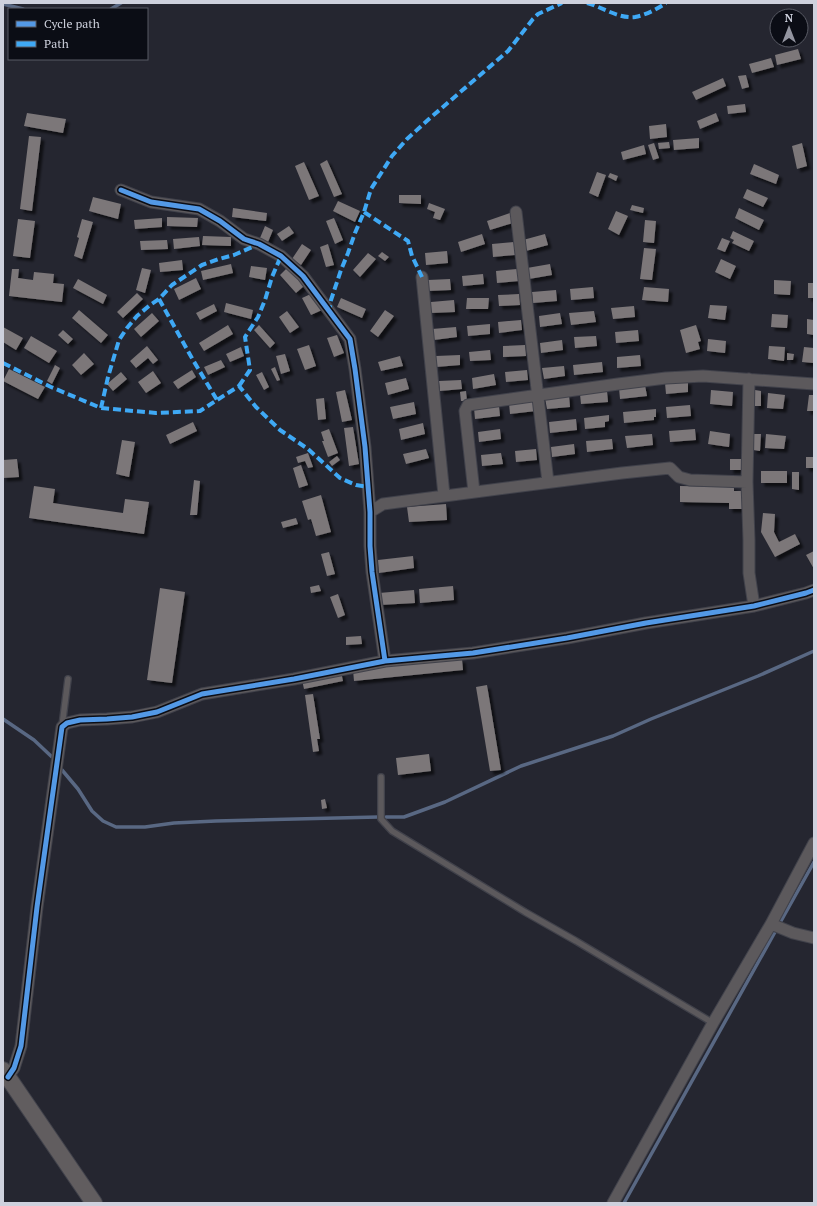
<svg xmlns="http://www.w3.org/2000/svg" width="817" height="1206" viewBox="0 0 817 1206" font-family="'PT Serif',serif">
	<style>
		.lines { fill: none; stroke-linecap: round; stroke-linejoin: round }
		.stream { stroke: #596883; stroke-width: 3.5 }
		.building { fill: #7c7779; filter: url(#shadow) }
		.lane-casing { stroke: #41424b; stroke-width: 8 }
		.street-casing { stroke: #41424b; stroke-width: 13 }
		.secondary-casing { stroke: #41424b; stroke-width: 18 }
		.lane { stroke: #5c595c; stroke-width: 5.5 }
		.street { stroke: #5c595c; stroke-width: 11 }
		.secondary { stroke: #615d5f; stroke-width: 16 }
		.quiet { stroke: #3fa9f5; stroke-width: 4; stroke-dasharray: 8 4; stroke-linecap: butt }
		.cycleway-casing { stroke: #0b0d15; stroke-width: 8 }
		.cycleway { stroke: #5399e6; stroke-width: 5 }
	</style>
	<defs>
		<filter id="shadow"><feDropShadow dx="3.5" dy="3.5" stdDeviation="1" flood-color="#0009"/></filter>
	</defs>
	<rect width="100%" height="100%" fill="#252630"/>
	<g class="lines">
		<!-- stream -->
		<path class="stream" d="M3 4 23 9
			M111 9 121 3
			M3 719 34 740 52 757
			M62 770 78 789 92 811 103 821 116 827H145L174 823 216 821 378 817
			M386 817H404L445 802 521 766 613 736 651 719 758 676 814 651
			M781 921 814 862
			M624 1203 775 932"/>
	</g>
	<!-- building -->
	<path class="building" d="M798 49 801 59 777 65 775 55Z
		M771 58 774 67 752 73 749 64Z
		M746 75 749 87 742 89 738 76Z
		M723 78 726 86 696 100 692 92Z
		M745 104 746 112 728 114 727 106Z
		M27 113 66 119 63 133 24 126Z
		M716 113 719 121 700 129 697 121Z
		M666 124 667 137 650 139 649 126Z
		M29 136 41 137 32 211 20 209Z
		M699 138V148L674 150 673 140Z
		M669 142 670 148 659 149 658 143Z
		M654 143 659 158 653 160 648 145Z
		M802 143 807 166 797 169 792 146Z
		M644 145 646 154 623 160 621 152Z
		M327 160 342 194 334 197 320 164Z
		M304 162 319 196 309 200 295 166Z
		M754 164 779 175 776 184 750 174Z
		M597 172 606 175 598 197 589 193Z
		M610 173 618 176 616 181 608 177Z
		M747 189 768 198 763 207 743 198Z
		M399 195H421V204L399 203Z
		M93 197 121 204 118 219 89 211Z
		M338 201 360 211 355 222 333 211Z
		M429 203 445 209 440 220 433 218 435 212 427 209Z
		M632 205 644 208 643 213 630 210Z
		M233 208 267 213 266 221 232 217Z
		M739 208 764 220 759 230 735 218Z
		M616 211 628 216 619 235 608 229Z
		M510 213 513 223 490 230 487 221Z
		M167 217 198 218 197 227 167 226Z
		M162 218V227L135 229 134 220Z
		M334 218 343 240 335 244 326 221Z
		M18 219 35 221 30 258 13 256Z
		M82 219 93 222 82 259 74 256 79 238 77 237Z
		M645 220 656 221 654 243 643 242Z
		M265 226 273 230 268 242 260 238Z
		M289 226 294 233 282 241 277 234Z
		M733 231 754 241 749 251 732 243 734 240 730 238Z
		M482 234 485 244 461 252 458 242Z
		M545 234 548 245 526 251 523 240Z
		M203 236 231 237V246L202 245Z
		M199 237 200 246 174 249 173 239Z
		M722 238 730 241 725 252 717 249Z
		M167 240 168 249 141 250 140 241Z
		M514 242 515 255 493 257 492 244Z
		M302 244 311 250 301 265 292 259Z
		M328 244 334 265 326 267 320 247Z
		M644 248 656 249 652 280 640 279Z
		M447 251 448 263 426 265 425 253Z
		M382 252 389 257 385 261 378 256Z
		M368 253 376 259 360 277 353 270Z
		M721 259 736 266 730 279 715 272Z
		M182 260 183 270 160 272 159 263Z
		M231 264 233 273 203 280 201 271Z
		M550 264 552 275 529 279 527 268Z
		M251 266 267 268 265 280 249 277Z
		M142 268 151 270 145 293 136 290Z
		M287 268 304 286 296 293 280 275Z
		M12 269H19L18 278 33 280 34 272 54 274 53 283 64 284 62 302 9 296Z
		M517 269 519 281 497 283 496 271Z
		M483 274 484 284 463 286 462 276Z
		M196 278 201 289 179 300 174 289Z
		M78 279 107 295 103 304 73 288Z
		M450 279 451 290 428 291V280Z
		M774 280 791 281 790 295 774 294Z
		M808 283H814V298H808Z
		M593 287 594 298 571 300 570 289Z
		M644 287 669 289 668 302 642 300Z
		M556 290 557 301 533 303 532 292Z
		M137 293 143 299 123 318 117 312Z
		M313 293 322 310 311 315 302 298Z
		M519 294 520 305 499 306 498 295Z
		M341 298 366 309 362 318 337 307Z
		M467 298H489L488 309H466Z
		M454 300 455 312 431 313V302Z
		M226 303 253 310 251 319 224 312Z
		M214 304 217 311 200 320 196 313Z
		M710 305 727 306 725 320 708 318Z
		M634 306 635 317 613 319 611 308Z
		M79 310 108 335 101 343 72 318Z
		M385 310 394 316 378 337 370 331Z
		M287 311 299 327 290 333 279 317Z
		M594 311 596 322 571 325 569 313Z
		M152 313 159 321 141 337 134 329Z
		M560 313 562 324 540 327 539 316Z
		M772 314 788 315 787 328 771 327Z
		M807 319 814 320V335L807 334Z
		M521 320 522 330 499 333 498 322Z
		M490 324V334L468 336 467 326Z
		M228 325 233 334 204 351 199 343Z
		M259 325 275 343 270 348 254 330Z
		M696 325 701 341 698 342 700 349 686 353 680 330Z
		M3 327 23 338 16 350 3 342Z
		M456 327 457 337 434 340 432 329Z
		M63 330 73 339 68 344 58 335Z
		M638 330 639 341 616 343 615 332Z
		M337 335 344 353 334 357 327 338Z
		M31 336 57 351 49 363 24 348Z
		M596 336 597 346 575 348 574 337Z
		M708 339 726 341 725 353 707 351Z
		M562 340 563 350 541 353 540 343Z
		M309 345 316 366 305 370 297 349Z
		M525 345 526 356 503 357V346Z
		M147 346 158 360 153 364 148 358 136 368 130 361Z
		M769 346 785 347 784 361 768 359Z
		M241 347 244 356 230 362 226 354Z
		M804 347 814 348V363L802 362Z
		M490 350 491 360 470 361 469 352Z
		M84 353 94 364 81 375 72 365Z
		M787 353 794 354 793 360H787Z
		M285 354 290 371 281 374 276 356Z
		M460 355V365L436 367V356Z
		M640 355 641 366 617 368V357Z
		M400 356 403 366 381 371 378 362Z
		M221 360 225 367 208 375 204 367Z
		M602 362 603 372 574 375 573 365Z
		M55 365 60 368 52 384 47 381Z
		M564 366 565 376 544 379 542 368Z
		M275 367 280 380 277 381 271 369Z
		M9 369 45 387 38 399 3 381Z
		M192 370 196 377 178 389 173 382Z
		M527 370 528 380 506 382 505 372Z
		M153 371 161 383 146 393 138 382Z
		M121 372 127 379 113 391 107 384Z
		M262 372 269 387 264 390 256 375Z
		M494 374 496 385 473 389 472 378Z
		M406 378 409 389 388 395 385 383Z
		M461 380 462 389 440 391 439 381Z
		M688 381V392L666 394 665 383Z
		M645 385 647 396 620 399 619 388Z
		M345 390 352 420 342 422 336 392Z
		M711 390 733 392 732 406 710 404Z
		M755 390 761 391V406H755Z
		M466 391 467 401H461L460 392Z
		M607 391 608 402 581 404 580 394Z
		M768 393 785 395 783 409 767 408Z
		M569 395 570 407 547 409 545 398Z
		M809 395H814V411H807Z
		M324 398 326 419 318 420 316 399Z
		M535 400 536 411 510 414 509 403Z
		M414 402 416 414 393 419 390 407Z
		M690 405 691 416 667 418 666 407Z
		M499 406 500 416 475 419 474 408Z
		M656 409V417H654V420L624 423 623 412Z
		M609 415V421L605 422V427L585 429 584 418Z
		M576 419 577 430 550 433 549 422Z
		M193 422 197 431 170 444 166 435Z
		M423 423 425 434 401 440 399 429Z
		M353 427 359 464 349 466 344 428Z
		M329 429 338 453 328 457 322 441H324L321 432Z
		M500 429 501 439 479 442 478 432Z
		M695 429 696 440 670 442 669 431Z
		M710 431 730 434 729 447 708 444Z
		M652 434 653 445 627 448 625 436Z
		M754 434H761L760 451 753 450Z
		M766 434 786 436 784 449 765 448Z
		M612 439 613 449 587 452 586 441Z
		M122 440 135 442 129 477 116 474Z
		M574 444 575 454 552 457 551 447Z
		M426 449 429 458 406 464 403 454Z
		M536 449 537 460 516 462 515 451Z
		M308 453 313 467 308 468 305 461 298 463 296 457Z
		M501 453 503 464 482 466 481 455Z
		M337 456 340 460 332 466 329 462Z
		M806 457H814V468H806Z
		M17 459 19 477 3 478V460Z
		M730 459H744V470H730Z
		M301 465 308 485 299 488 293 468Z
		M761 471H787V483H761Z
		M792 472H799V490L792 489Z
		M194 480 200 481 197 515H190Z
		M34 486 55 489 53 503 123 513 125 499 149 502 144 534 29 518Z
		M680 486 734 487V491H744V509H729V503L680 502Z
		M321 495 331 532 316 536 311 519 308 520 302 501Z
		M446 504 447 520 409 522 407 507Z
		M763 513 775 514 774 532 779 542 795 534 800 544 775 557 761 532Z
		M296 518 298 524 283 528 281 522Z
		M814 551V569L806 555Z
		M329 552 335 574 327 576 321 554Z
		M413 556 414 568 379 573 378 560Z
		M319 585 321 591 311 593 310 587Z
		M453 586 454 600 420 603 419 589Z
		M160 588 185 592 172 683 147 680Z
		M414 590 415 603 380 605 379 593Z
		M338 594 345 615 338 618 330 597Z
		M361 636 362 644 346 645V637Z
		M462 659 463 670 354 681 353 670Z
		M341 672 343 681 304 689 302 680Z
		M487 685 501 770 490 771 476 687Z
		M313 694 320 739H317L319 751 313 752 305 695Z
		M429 754 431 771 398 775 396 758Z
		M325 799 327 808 322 809 321 800Z"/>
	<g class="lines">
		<defs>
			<path id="lane" d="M62 726 68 679
				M381 777V819L392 831 525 912 576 941 713 1023"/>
			<path id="street" d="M121 190 151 202 199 209 220 221 244 239 259 244 281 256 303 276 350 339 355 369 365 447 370 512V546L372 572 385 661
				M516 212 548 482
				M422 277 444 495
				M749 379 747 482 749 540V573L754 606
				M474 492 465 411 468 405 618 384 666 378 703 376 814 384
				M370 512 383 504 622 473 670 468 679 477 690 480 747 482
				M771 924 793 933 814 938
				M8 1077 14 1068 21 1046 37 907 62 727 67 723 80 720 107 719 132 717 157 712 202 694 294 679 385 661 473 653 567 638 646 623 754 606 806 593 814 590
				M613 1203 713 1023 771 924 814 843"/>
			<path id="secondary" d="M3 1070 94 1203"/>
		</defs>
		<!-- lane casing -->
		<use href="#lane" class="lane-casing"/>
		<!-- street casing -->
		<use href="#street" class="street-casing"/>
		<!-- secondary casing -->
		<use href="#secondary" class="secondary-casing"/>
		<!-- lane -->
		<use href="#lane" class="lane"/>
		<!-- street -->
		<use href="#street" class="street"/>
		<!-- secondary -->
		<use href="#secondary" class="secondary"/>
		<!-- quiet -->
		<path class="quiet" d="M587 3C602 7 619 19 635 17 646 15 657 9 666 3
			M364 212 408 241 412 256 422 277
			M159 299 193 360 217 400
			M329 313 331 300 341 270 348 253 355 233 364 212 371 189 392 156 407 139 429 119 508 51 533 19 538 14 562 3
			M3 363 51 387 101 408 156 413 200 411 239 386 256 407 280 430 308 449 340 478 356 485 369 487
			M239 386 250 370 245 337 258 317 265 300 272 277 281 256
			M101 408 108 377 119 340 127 328 137 316 150 305 159 299 172 285 202 265 219 259 234 255 259 244"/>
		<defs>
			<path id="cycleway" d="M121 190 151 202 199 209 220 221 244 239 259 244 281 256 303 276 350 339 355 369 365 447 370 512V546L372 572 385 661
				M8 1077 14 1068 21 1046 37 907 62 727 67 723 80 720 107 719 132 717 157 712 202 694 294 679 385 661 473 653 567 638 646 623 754 606 806 593 814 590"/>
		</defs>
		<!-- cycleway casing -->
		<use href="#cycleway" class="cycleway-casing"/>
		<!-- cycleway -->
		<use href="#cycleway" class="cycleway"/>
	</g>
	<!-- border -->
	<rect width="817" height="1206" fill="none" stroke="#ced1dd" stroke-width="8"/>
	<!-- legend -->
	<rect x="8" y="8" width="140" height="52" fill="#0b0d15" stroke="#595b65"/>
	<rect x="16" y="21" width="20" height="6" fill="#5399e6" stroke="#595b65"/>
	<text x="44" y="28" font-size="12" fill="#ced1dd">Cycle path</text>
	<rect x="16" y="41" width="20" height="6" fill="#3fa9f5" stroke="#595b65"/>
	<text x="44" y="48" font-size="12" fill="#ced1dd">Path</text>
	<!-- north arrow -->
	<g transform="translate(789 28)"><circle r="19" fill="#0b0d15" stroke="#595b65"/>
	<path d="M0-3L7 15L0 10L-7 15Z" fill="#9395a0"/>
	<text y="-6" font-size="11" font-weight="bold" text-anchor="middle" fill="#ced1dd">N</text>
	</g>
</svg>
